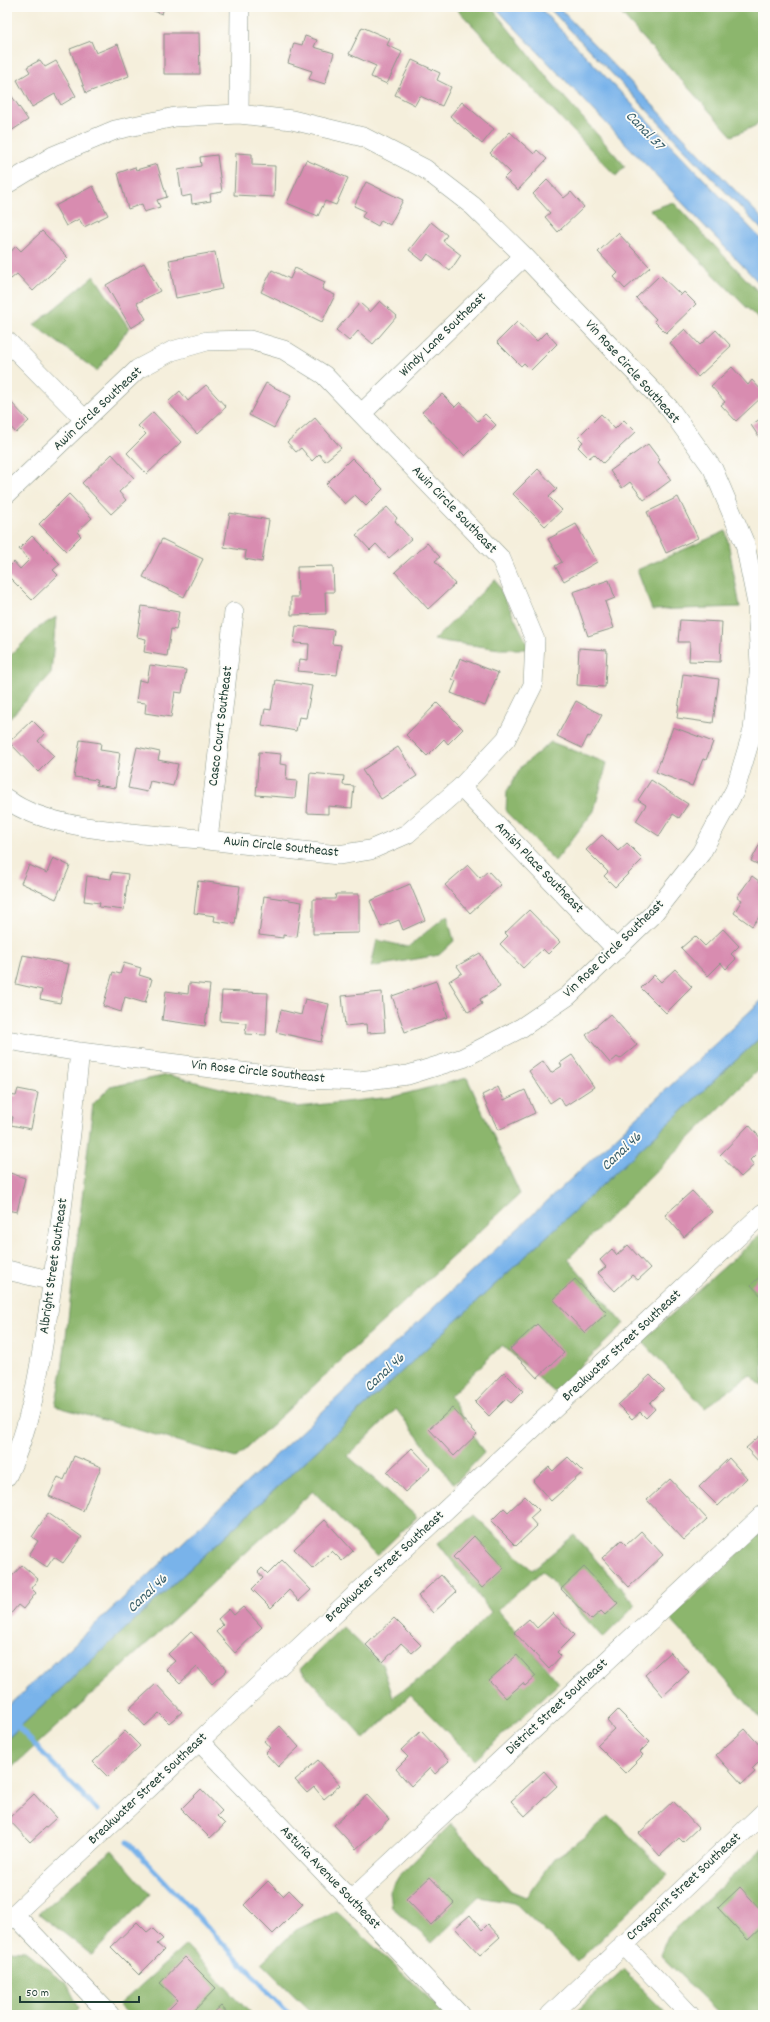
<svg xmlns="http://www.w3.org/2000/svg" width="770" height="2022" viewBox="0 0 770 2022" font-family="Dekko,sans-serif">
	<style>
		.forest { fill: #8cb66d; stroke: #567a50 }
		.water { fill: #79b3ea; stroke: #4c788f }
		.lines { fill: none; stroke-linecap: round; stroke-linejoin: round }
		.stream { stroke: #79b3ea; stroke-width: 5 }
		.building { fill: #d88cb0 }
		.minor-casing { stroke: #8a9688; stroke-width: 20 }
		.minor { stroke: #fff; stroke-width: 19 }
		.labels { text-anchor: middle; dominant-baseline: central; stroke-width: 3.5; stroke-linejoin: round; paint-order: stroke }
		.street-label { font-size: 14px; fill: #1f3d34; stroke: #fdfcf7 }
		.water-label { font-size: 15px; font-style: italic; fill: #3a606b; stroke: #fdfcf7 }
	</style>
	<rect width="100%" height="100%" fill="#fdfcf7"/>
	<filter id="ink" filterUnits="userSpaceOnUse"><feTurbulence type="fractalNoise" baseFrequency=".025" numOctaves="2"/><feDisplacementMap in="SourceGraphic" scale="8" xChannelSelector="R" yChannelSelector="G"/><feConvolveMatrix kernelMatrix="1 2 1 2 8 2 1 2 1" color-interpolation-filters="sRGB"/></filter>
	<filter id="wash" filterUnits="userSpaceOnUse"><feTurbulence type="fractalNoise" baseFrequency=".012" numOctaves="4" result="noise"/><feDisplacementMap in="SourceGraphic" scale="16" xChannelSelector="R" yChannelSelector="G"/><feGaussianBlur stdDeviation="0.9" result="paint"/><feColorMatrix in="noise" values="0 0 0 0 0 0 0 0 0 0 0 0 0 0 0 0 0 1.4 0 .05"/><feComposite in="paint" operator="in"/></filter>
	<g filter="url(#wash)">
		<rect width="100%" height="100%" fill="#f5efdc"/>
		<!-- forest -->
		<path class="forest" d="M455 7H491L551 82 625 166 616 176Z
			M615 7H753L763 17V117L755 126 732 136Z
			M673 202 763 297V324L650 210Z
			M94 276 129 328 97 371 34 325Z
			M726 531 740 607 652 610 637 570Z
			M495 579 530 649H500L434 640Z
			M56 617 51 674 7 721V659L38 628Z
			M551 742 607 763 594 811 555 861 506 812 507 791 522 766Z
			M447 915 454 941 439 955 371 967 377 940 408 947Z
			M763 1035V1065L568 1259 624 1324 554 1392 502 1345 450 1396 484 1453 454 1484 396 1409 348 1456 417 1517 376 1556 313 1491 7 1772V1739Z
			M168 1075 297 1107 392 1097 467 1078 520 1194 236 1458 55 1406 62 1371 93 1104 110 1087Z
			M763 1232V1387L750 1375 705 1408 642 1341Z
			M474 1515 532 1570 574 1535 636 1605 603 1638 542 1571 498 1610 559 1683 475 1760 410 1695 365 1739 300 1669 343 1627 382 1664 393 1697 434 1669 491 1612 438 1543Z
			M763 1530V1721L670 1619Z
			M609 1815 667 1874 577 1962 515 1903 479 1897 432 1943 392 1907 390 1891 399 1876 451 1824 511 1891 526 1897 555 1858 584 1838Z
			M763 1848V2015H721L660 1955 668 1936Z
			M112 1850 150 1894 92 1955 39 1914Z
			M336 1911 447 2015H314L261 1963 296 1930Z
			M186 1945 252 2015H129L119 2005Z
			M7 1950 25 1951 67 1984 79 2008 73 2015H7Z
			M623 1970 668 2015H572Z"/>
		<!-- water -->
		<path class="water" d="M495 7H539L763 241V287Z
			M548 7H558L757 213 763 220V231Z
			M763 999V1035L7 1739V1707Z"/>
		<g class="lines">
			<!-- stream -->
			<path class="stream" d="M15 1724 97 1810
				M128 1842 290 2015"/>
		</g>
		<g id="blocks">
			<!-- building -->
			<path class="building" d="M143 7H164L162 14Z
				M362 27 390 39 387 45 402 52 387 84 371 77 376 66 349 54Z
				M164 33H199L200 74H164Z
				M305 36 317 40 314 47 334 53 325 84 309 79 312 71 288 63 294 43 302 45Z
				M91 41 96 53 118 44 129 76 86 93 70 49Z
				M40 60 45 67 56 61 76 96 61 105 55 94 32 107 17 80 30 72 27 67Z
				M412 60 440 73 437 80 451 87 442 106 420 96 415 105 395 95Z
				M7 89 28 120 11 131 9 127 7 128Z
				M462 102 494 129 482 144 450 116Z
				M510 132 534 154 537 150 547 159 518 190 504 178 510 172 490 153Z
				M236 153 252 154V165L275 166 274 197 234 195Z
				M217 155 222 192 210 194 211 201 192 204 191 195 182 197 178 170 201 166 200 157Z
				M306 160 348 178 336 205 325 201 318 216 287 203Z
				M157 164 167 197 157 200 160 207 144 212 142 204 128 209 118 173 135 167 136 170Z
				M547 180 564 198 571 192 584 207 558 232 545 217 550 213 533 194Z
				M366 182 403 200 390 225 381 220 378 226 362 217 365 211 354 206Z
				M93 186 108 215 84 227 79 219 66 226 55 206Z
				M431 222 447 235 443 241 461 255 450 271 428 254 423 261 409 250Z
				M42 231 68 258 33 291 17 274 11 279 7 275V256L16 246 21 251Z
				M618 233 650 267 625 289 614 277 618 273 598 252Z
				M215 252 222 289 176 298 169 260Z
				M144 263 160 291 137 303 146 319 131 328 106 285Z
				M295 268 325 282 322 289 335 295 322 322 261 292 272 270 290 279Z
				M660 275 681 295 684 292 696 304 666 333 654 321 656 319 636 298Z
				M380 301 397 316 373 344 358 331 349 341 336 330 360 303 370 312Z
				M517 322 537 341 546 332 557 344 531 370 524 363 521 366 497 342Z
				M685 329 700 345 716 330 731 346 698 377 670 343Z
				M732 367 748 385 752 380 763 392V396L736 421 721 405 725 402 711 386Z
				M266 383 291 396 274 428 249 415Z
				M206 385 226 407 197 434 168 402 180 391 188 401Z
				M442 394 455 407 460 402 478 421 485 414 496 425 465 456 422 412Z
				M7 398 29 421 16 433 7 423Z
				M153 412 181 442 147 474 127 453 146 434 138 426Z
				M601 414 615 429 624 420 636 432 603 463 594 454 589 458 578 447 583 442 578 437Z
				M763 417V443L751 425Z
				M315 418 341 448 325 461 319 454 312 461 301 448 296 452 287 442Z
				M648 444 660 460 658 462 671 480 644 500 630 482 622 488 610 471Z
				M112 454 134 478 119 492 126 500 111 514 82 483Z
				M352 458 383 489 366 506 355 495 345 504 326 484Z
				M538 469 557 489 549 497 562 510 545 526 513 494Z
				M69 494 92 518 77 532 81 536 66 551 39 524Z
				M678 497 698 538 666 553 647 512Z
				M387 507 397 518 395 521 411 539 389 558 376 544 370 550 356 535Z
				M230 513 269 520 262 562 245 559 246 551 224 547Z
				M576 524 597 562 564 581 555 566 562 562 548 539Z
				M32 536 60 564 53 570 58 575 32 600 7 575V569L14 562 20 569 29 560 19 549Z
				M162 539 203 559 184 597 143 577Z
				M427 543 440 557 435 561 455 584 428 609 395 572Z
				M333 566 334 592H325L326 614 291 615V597H298L297 567Z
				M609 580 615 598 605 602 614 628 588 636 573 592Z
				M142 606 179 612 176 630 171 629 167 656 144 652 146 639 137 637Z
				M680 620 722 622 720 662 689 661 690 642H678Z
				M296 626 334 630 332 644 341 645 337 675 298 671 300 659 308 660 309 644 294 643Z
				M579 648 607 650 605 687 577 685Z
				M460 658 498 673 485 706 451 693 456 681 452 679Z
				M150 665 186 670 182 693 175 692 171 717 145 713 146 703 136 702 139 680 147 682Z
				M683 674 719 679 713 723 677 718Z
				M276 680 312 686 306 718 299 717 296 731 262 725 265 709 271 710Z
				M576 701 602 715 590 737 588 736 582 748 557 736Z
				M437 703 463 729 448 744 444 739 427 756 406 735Z
				M32 720 45 733 38 741 54 756 38 772 9 742Z
				M673 727 713 742 706 760 703 759 692 786 656 772Z
				M80 740 101 743 100 750 120 753 115 788 96 785 97 780 74 777Z
				M137 747 160 752 158 760 178 764 173 786 150 781 147 792 128 788Z
				M398 747 417 776 381 799 362 770Z
				M259 752 281 754 280 764 287 765 286 780 297 781 295 798 256 795Z
				M310 773 344 776 343 785 354 786 352 808 328 806V814L307 813Z
				M651 780 688 804 679 818 673 814 659 836 636 821 646 805 638 800Z
				M602 835 618 851 627 843 643 859 615 887 604 876 608 872 586 850Z
				M763 838V867L751 861Z
				M53 858 70 866 56 899 21 883 29 865 47 873Z
				M468 865 480 878 488 871 501 885 470 913 445 885Z
				M112 872 128 874 124 910 99 907 100 903 84 901 87 876 111 879Z
				M752 876 763 884V912L752 926 734 913 742 900 737 897Z
				M198 881 240 886 235 924 214 921 215 916 194 913Z
				M410 884 425 920 403 930 399 920 381 927 370 901Z
				M336 894H359V933L313 934V899H335Z
				M264 896 302 902 297 937 283 935V938L259 935Z
				M529 910 560 942 548 954 543 949 523 968 500 944 508 936 505 933Z
				M723 929 739 946 731 954 736 959 726 969 721 963 708 976 681 948 695 936 705 946Z
				M480 953 500 987 480 999 482 1004 468 1012 449 981 462 973 457 966Z
				M23 955 69 964 60 1003 40 999 42 990 16 984Z
				M124 963 141 968 139 975 152 979 145 1003 125 997 121 1012 103 1006 113 972 120 974Z
				M675 969 692 987 666 1013 641 988 654 975 661 982Z
				M436 981 448 1017 405 1032 392 996Z
				M189 983 210 985 205 1026 162 1020 166 991 188 994Z
				M222 991 268 993 266 1035 245 1034 246 1023 220 1021Z
				M382 992 385 1032 367 1033 366 1024 345 1026 342 996Z
				M305 999 329 1004 321 1042 276 1032 281 1010 301 1015Z
				M610 1014 637 1045 620 1059 617 1057 610 1063 586 1035Z
				M572 1055 594 1087 565 1106 559 1097 550 1103 529 1071 543 1061 551 1073 562 1066 560 1063Z
				M498 1087 504 1100 525 1090 535 1113 498 1130 482 1095Z
				M18 1089 38 1093 31 1129 11 1125 13 1117 7 1116V1095L16 1096Z
				M749 1125 763 1141V1147L750 1160 754 1165 741 1177 720 1155Z
				M7 1172 25 1178 17 1212 7 1210Z
				M692 1191 712 1212 684 1237 665 1215Z
				M628 1245 650 1269 638 1280 632 1275 615 1291 598 1273 606 1267 600 1260 612 1249 617 1255Z
				M763 1273V1298L751 1285Z
				M575 1279 607 1313 585 1333 553 1299Z
				M537 1324 564 1353 537 1378 510 1349Z
				M504 1372 523 1391 511 1403 506 1399 489 1416 475 1402Z
				M650 1375 664 1389 650 1403 655 1409 646 1418 640 1412 632 1419 618 1405Z
				M452 1408 477 1434 454 1456 429 1429Z
				M763 1433V1466L746 1448Z
				M412 1448 431 1468 405 1492 387 1472Z
				M74 1456 101 1467 83 1511 49 1496 58 1477 64 1480Z
				M568 1457 583 1472 551 1501 533 1481 549 1467 553 1471Z
				M729 1458 747 1478 718 1506 699 1487Z
				M670 1479 707 1519 684 1540 647 1500Z
				M525 1496 539 1510 530 1518 537 1526 516 1546 491 1521 504 1508 508 1512Z
				M48 1513 82 1537 63 1563 54 1557 47 1567 29 1555 38 1541 32 1537Z
				M325 1520 353 1551 342 1561 332 1551 313 1569 294 1549Z
				M641 1531 663 1555 629 1587 602 1558 621 1540 626 1545Z
				M474 1536 504 1568 482 1588 453 1557Z
				M282 1560 311 1590 299 1601 289 1590 271 1608 252 1589 263 1578 258 1572 262 1568 268 1574Z
				M22 1565 38 1579 31 1588 36 1593 23 1609 18 1605 9 1616 7 1614V1582Z
				M584 1567 618 1603 605 1615 601 1611 591 1620 561 1589Z
				M441 1575 456 1592 433 1613 418 1596Z
				M243 1607 262 1627 235 1653 216 1632 223 1625 218 1619 229 1609 234 1615Z
				M553 1613 574 1635 557 1652 561 1656 549 1669 514 1632 529 1619 537 1628Z
				M394 1618 421 1645 412 1653 401 1643 383 1662 366 1645Z
				M191 1632 227 1670 212 1684 197 1667 180 1683 166 1669 175 1661 168 1654Z
				M670 1652 689 1672 663 1696 645 1675Z
				M517 1655 536 1676 525 1686 523 1683 506 1698 489 1680Z
				M156 1684 182 1712 169 1723 159 1713 145 1726 129 1709Z
				M618 1710 650 1742 640 1752 643 1755 625 1773 597 1745 614 1729 607 1721Z
				M280 1726 299 1747 278 1767 265 1753 270 1748 264 1741Z
				M745 1729 763 1749V1758L752 1769 755 1772 742 1784 716 1755Z
				M125 1731 140 1746 108 1777 93 1762Z
				M421 1731 449 1761 435 1774 430 1768 411 1786 396 1769 408 1757 401 1750Z
				M318 1760 340 1785 324 1799 314 1787 307 1793 295 1780Z
				M544 1771 557 1786 525 1816 511 1801Z
				M201 1789 222 1811 217 1816 225 1824 210 1838 181 1809Z
				M34 1794 56 1818 30 1842 8 1819Z
				M367 1795 389 1819 356 1849 334 1825Z
				M673 1801 698 1828 683 1842 679 1838 660 1856 639 1833Z
				M430 1877 454 1903 431 1925 406 1899Z
				M268 1881 283 1896 289 1890 303 1904 273 1934 244 1905Z
				M740 1887 763 1912V1926L748 1940 718 1908Z
				M470 1915 482 1930 488 1924 500 1937 480 1955 455 1928Z
				M137 1922 147 1932 152 1928 163 1939 157 1944 164 1950 139 1975 111 1947Z
				M185 1957 216 1988 190 2015H174L168 2010 178 2000 160 1983Z
				M221 2006 229 2015H211Z"/>
		</g>
	</g>
	<g filter="url(#ink)">
		<use href="#blocks" fill-opacity="0" stroke="#8a9688" stroke-width="1"/>
		<g class="lines">
			<defs>
				<path id="minor" d="M239 114 240 7
					M7 184 53 156 115 130 175 117 239 114 292 120 363 137 425 169 473 206 524 256 669 408 713 469 745 544 757 604 760 665 753 730 735 790 701 853 653 914 568 996 521 1028 463 1058 408 1075 359 1081 300 1079 80 1052 7 1040
					M7 341 85 420
					M362 413 524 256
					M7 494 138 369 172 351 207 341 250 340 284 350 324 375 501 559 535 640 533 685 506 739 461 787 407 834 370 850 338 855C294 850 251 845 208 840 155 834 47 832 7 799
					M461 787 617 950
					M208 840 234 612
					M7 1270 53 1281
					M7 1476C31 1427 39 1372 47 1319 61 1230 70 1141 80 1052
					M199 1741 460 2015
					M351 1900 763 1515
					M14 1914 110 2015
					M7 1921 763 1213
					M623 1944 690 2015
					M550 2015 763 1813"/>
			</defs>
			<!-- minor casing -->
			<use href="#minor" class="minor-casing"/>
			<!-- minor -->
			<use href="#minor" class="minor"/>
		</g>
	</g>
	<g class="labels">
		<!-- street labels -->
		<g class="street-label">
			<text transform="translate(443 335) rotate(-44)">Windy Lane Southeast</text>
			<text transform="translate(632 372) rotate(48)">Vin Rose Circle Southeast</text>
			<text transform="translate(98 409) rotate(-43)">Awin Circle Southeast</text>
			<text transform="translate(454 510) rotate(46)">Awin Circle Southeast</text>
			<text transform="translate(221 726) rotate(-83)">Casco Court Southeast</text>
			<text transform="translate(281 847) rotate(6)">Awin Circle Southeast</text>
			<text transform="translate(539 868) rotate(46)">Amish Place Southeast</text>
			<text transform="translate(614 949) rotate(-44)">Vin Rose Circle Southeast</text>
			<text transform="translate(258 1072) rotate(6)">Vin Rose Circle Southeast</text>
			<text transform="translate(54 1266) rotate(-82)">Albright Street Southeast</text>
			<text transform="translate(622 1346) rotate(-43)">Breakwater Street Southeast</text>
			<text transform="translate(385 1567) rotate(-43)">Breakwater Street Southeast</text>
			<text transform="translate(557 1707) rotate(-43)">District Street Southeast</text>
			<text transform="translate(148 1789) rotate(-43)">Breakwater Street Southeast</text>
			<text transform="translate(330 1878) rotate(46)">Asturia Avenue Southeast</text>
			<text transform="translate(684 1887) rotate(-43)">Crosspoint Street Southeast</text>
		</g>
		<!-- water labels -->
		<g class="water-label">
			<text transform="translate(644 131) rotate(46)">Canal 37</text>
			<text transform="translate(622 1152) rotate(-43)">Canal 46</text>
			<text transform="translate(385 1373) rotate(-43)">Canal 46</text>
			<text transform="translate(148 1594) rotate(-43)">Canal 46</text>
		</g>
	</g>
	<!-- margin -->
	<rect width="770" height="2022" fill="none" stroke="#fdfcf7" stroke-width="24"/>
	<!-- scale -->
	<path d="M20 1996v6h119v-6" fill="none" stroke="#1f3d34" stroke-width="2"/>
	<text x="26" y="1996" font-size="12" fill="#1f3d34" stroke="#fdfcf7" stroke-width="3" paint-order="stroke">50 m</text>
</svg>
